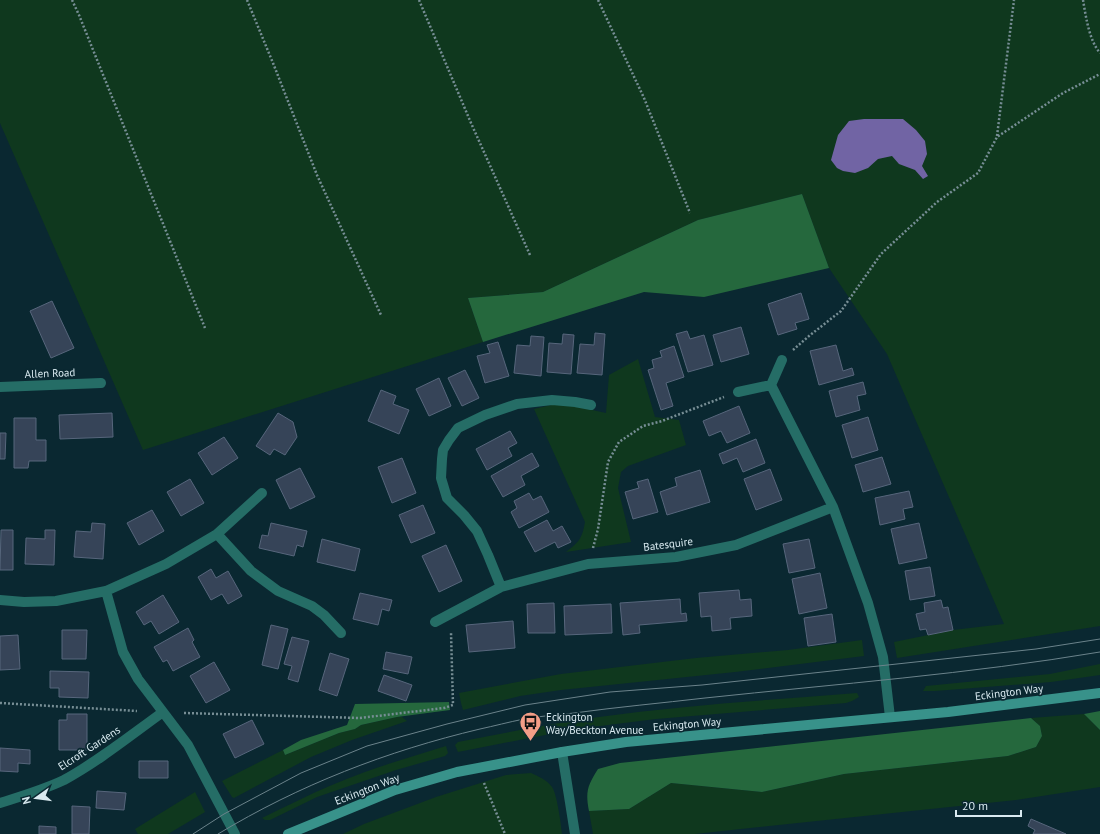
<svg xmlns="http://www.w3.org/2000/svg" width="1100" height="834" viewBox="0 0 1100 834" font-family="'PT Sans',sans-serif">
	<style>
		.green { fill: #0f381e }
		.forest { fill: #25683d }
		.water { fill: #7164a4 }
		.building { fill: #364458; stroke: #57667c }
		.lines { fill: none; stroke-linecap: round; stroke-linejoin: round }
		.path { stroke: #778e95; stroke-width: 2.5; stroke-dasharray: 2 2; stroke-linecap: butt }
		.street { stroke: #256d66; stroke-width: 10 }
		.secondary { stroke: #38928a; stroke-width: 10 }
		.tram { stroke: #6b838b; stroke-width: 1 }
		.labels { text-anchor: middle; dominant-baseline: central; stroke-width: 3.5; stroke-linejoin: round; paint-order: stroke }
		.street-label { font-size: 11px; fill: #d9eaf0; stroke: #0a2831 }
		.poi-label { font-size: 11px; fill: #d9eaf0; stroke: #0a2831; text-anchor: start }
	</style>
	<rect width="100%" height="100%" fill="#0a2831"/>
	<!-- green -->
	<path class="green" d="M0 0H1100V626L897 658 894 642 953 630 1004 624 887 354 829 268 802 194 698 220 543 292 468 298 483 342 143 450 0 123Z
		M638 359 655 417 679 420 686 445 628 466 621 472 618 488 631 542 566 552C579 542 582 539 585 522L534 409 560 403 606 413 609 375Z
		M862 640 864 656 735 672 561 690 520 696 463 710 461 703 459 693 561 674 696 658 788 650Z
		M1100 664V675L1051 682 935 691H923L926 686 1050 674Z
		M857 693 859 697 852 701 846 703 656 719 576 729 458 752 455 745 458 742C505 733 552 723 599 717 685 705 771 700 857 693Z
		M1084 714 1100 730V787L1016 800 713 832 695 834H593L589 811 629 809 671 783 762 792 844 774 1008 756 1036 747 1042 736 1040 726 1031 718Z
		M397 717H402L407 721 352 740 311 757 234 798 232 797 222 781 283 750 285 755 339 733 355 729 361 725Z
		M446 746 448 753 445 756 396 770 317 797 270 820H265L262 818C285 807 308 795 332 785 369 769 407 758 446 746Z
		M531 773C538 776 547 780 552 787 557 794 561 824 562 834H343L364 824 436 797 506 775Z
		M195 792 205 812 168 834H138L135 829Z"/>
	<!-- forest -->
	<path class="forest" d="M802 194 829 268 704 297 644 292 483 342 468 298 543 292 698 220Z
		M449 702 450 710 397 717 361 725 355 729 339 733 285 755 283 750 301 740 347 725 355 704Z
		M1100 711V730L1084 714Z
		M1031 718 1040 726 1042 736 1036 747 1008 756 844 774 762 792 671 783 629 809 589 811C585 791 588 785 598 769L620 763Z"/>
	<!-- water -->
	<path class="water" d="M864 119H903L916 130 925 141 927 154 922 166 928 176 923 179 915 170 899 164 892 156 878 159 868 168 855 173 843 171 837 168 831 160 838 135 849 121Z"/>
	<!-- building -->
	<path class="building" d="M801 293 809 319 795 323 797 329 778 335 768 304Z
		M52 301 74 348 51 358 30 311Z
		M741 327 749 354 721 362 713 335Z
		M687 331 690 339 704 335 713 365 688 372 676 334Z
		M595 333 605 334 602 375 577 373 580 344 594 345Z
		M563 334 574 335 571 374 547 372 549 343 562 344Z
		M531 336 544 337 541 376 514 373 517 345 530 346Z
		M498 342 509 376 485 383 477 356 490 353 487 345Z
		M836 345 843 371 852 368 854 375 819 385 810 351Z
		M674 346 684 377 666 383 673 406 661 410 648 370 654 368 652 360 662 357 660 351Z
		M465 370 479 398 462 406 448 378Z
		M439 378 451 406 429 416 416 389Z
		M863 382 866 394 857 396 860 410 836 417 829 391Z
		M381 390 396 396 393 404 409 410 399 434 368 421Z
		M739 406 750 433 727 443 721 431 709 436 703 421Z
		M112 413 113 437 60 439 59 415Z
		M278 413 293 422 297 437 285 455 274 449 270 455 256 446Z
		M868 417 878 450 852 458 842 425Z
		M14 418H36V440H46V461H29L28 468H14Z
		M510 431 517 443 508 448 512 456 487 470 476 449Z
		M0 433H6L5 459H0Z
		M224 437 238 458 212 475 198 453Z
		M756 439 765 463 743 472 737 458 723 464 719 454Z
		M532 453 539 466 521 476 525 485 503 497 491 476Z
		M882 457 891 484 863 492 855 465Z
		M402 458 416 493 392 503 378 467Z
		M300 468 315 497 290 509 276 480Z
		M770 469 782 500 756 510 744 479Z
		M700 470 710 502 667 515 660 492 677 486 675 478Z
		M190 479 204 503 181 516 167 492Z
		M648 479 658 512 633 519 625 492 639 488 637 482Z
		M909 491 913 507 903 509 905 519 880 525 875 498Z
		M529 493 533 500 541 496 549 512 519 528 511 512 517 508 514 501Z
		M423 505 435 533 411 543 399 515Z
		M152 510 164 531 139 545 127 523Z
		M547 520 553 531 562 526 571 542 558 548 555 542 535 552 524 532Z
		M92 523 105 524 103 559 74 557 76 531 91 532Z
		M271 523 307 531 303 547 297 545 294 556 259 548 262 535 268 536Z
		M919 523 927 558 899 564 891 529Z
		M1 530H13V570H0Z
		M45 530H55L54 565 25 564 26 538 45 539Z
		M322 539 360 549 355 571 317 562Z
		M809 539 815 568 789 573 783 544Z
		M446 545 462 581 439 592 422 556Z
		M930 567 935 596 910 600 905 571Z
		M211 569 216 578 228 571 242 596 228 604 222 594 211 600 198 577Z
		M820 573 827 608 799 614 792 579Z
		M739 590 740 600 751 599 752 616 730 618 731 629 712 631 711 616 701 617 699 593Z
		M360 593 392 600 389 611 382 609 378 625 353 619Z
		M163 595 179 622 159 634 151 621 144 625 136 612Z
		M680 599 681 614 686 613 687 621 639 625 640 633 623 635 620 603Z
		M941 600 943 608 948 607 953 630 928 635 926 629 920 630 916 614 925 612 924 603Z
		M554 603 555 633H528L527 604Z
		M611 604 612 633 565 635 564 606Z
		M832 614 836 642 808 646 804 618Z
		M513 621 515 648 469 652 466 625Z
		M271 625 288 629 278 669 262 665Z
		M188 628 194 640 192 642 200 657 173 671 167 660 163 662 154 647Z
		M62 630H87L86 659H62Z
		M18 635 20 669 0 670V636Z
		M292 637 309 641 298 682 288 679 292 666 284 664Z
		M386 652 412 657 408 674 383 669Z
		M330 653 349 659 337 696 319 690Z
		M214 662 230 690 206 703 190 676Z
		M50 671 89 672 88 698 59 697V688H50Z
		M384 675 412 685 406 701 378 691Z
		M67 714H87V750H59V720H67Z
		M252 720 264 744 235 758 223 734Z
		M0 748 30 750V764L18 763V772L0 771Z
		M139 761H168V778H139Z
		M97 791 126 793 124 810 96 808Z
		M72 806 90 807 89 834H72Z
		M1031 819 1066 834H1033L1035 830 1028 826Z
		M39 826 56 827V834H39Z"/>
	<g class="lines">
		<!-- path -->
		<path class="path" d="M72 0 79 15 205 328
			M247 0 273 63 317 175 381 315
			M419 0 471 123 530 255
			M598 0 644 98 690 213
			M1083 0C1086 17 1089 40 1100 53
			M997 136 1014 0
			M793 350 809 336 841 311 881 254 937 202 978 173 997 137 1063 93 1100 74
			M593 548 598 529 608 462 619 442 643 426 662 421 724 397
			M0 703 137 711
			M184 713 360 718 444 708 453 705 451 632
			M484 783 505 834"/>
		<!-- street -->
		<path class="street" d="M771 385 833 507 868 603 883 657 890 717
			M0 387 101 383
			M738 392 771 385 782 360
			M217 534 251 571 278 591 312 606 324 615 341 633
			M501 587 488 555 477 531 464 515 447 498 441 478 442 459 443 450 449 440 458 428 485 415 517 404 552 400 575 402 591 405
			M106 591 123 652 138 679 188 745 235 834
			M0 600 24 602 56 601 106 591 166 564 217 534 262 493
			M435 622 501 587 588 564 676 557 736 545 833 507
			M562 752 575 834
			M0 803C22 796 43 790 64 780 99 761 131 735 163 712"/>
		<!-- secondary -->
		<path class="secondary" d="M288 834 395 790 457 772 562 752 626 742 948 712 1100 693"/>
		<!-- tram -->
		<path class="tram" d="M193 834 224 814 301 773 367 746 447 724 525 705 610 692 702 685 1036 649 1100 639
			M218 834C299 785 387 751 480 729 494 726 509 722 524 719 540 716 557 715 574 713 618 707 662 703 705 698 837 684 969 674 1100 652"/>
	</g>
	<!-- icons -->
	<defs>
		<symbol id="bus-pin" viewBox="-11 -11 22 30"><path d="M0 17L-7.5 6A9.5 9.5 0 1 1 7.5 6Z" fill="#f49e87" stroke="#0a2831"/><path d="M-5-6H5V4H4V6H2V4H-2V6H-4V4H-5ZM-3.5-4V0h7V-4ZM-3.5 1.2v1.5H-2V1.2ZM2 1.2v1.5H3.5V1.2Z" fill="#111"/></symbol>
	</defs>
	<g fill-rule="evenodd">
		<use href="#bus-pin" x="518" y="710" width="25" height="34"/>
	</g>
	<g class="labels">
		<!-- street labels -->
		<g class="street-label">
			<text transform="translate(50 373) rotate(-2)">Allen Road</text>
			<text transform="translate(668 544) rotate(-7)">Batesquire</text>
			<text transform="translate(1009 692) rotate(-7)">Eckington Way</text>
			<text transform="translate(687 724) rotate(-5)">Eckington Way</text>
			<text transform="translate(89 748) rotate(-33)">Elcroft Gardens</text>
			<text transform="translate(367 789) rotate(-21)">Eckington Way</text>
		</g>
		<!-- poi labels -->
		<g class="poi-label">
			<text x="546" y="717">Eckington<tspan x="546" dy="13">Way/Beckton Avenue</tspan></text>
		</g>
	</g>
	<!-- north arrow -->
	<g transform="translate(36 798) rotate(256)" stroke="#0a2831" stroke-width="3" paint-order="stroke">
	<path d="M0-3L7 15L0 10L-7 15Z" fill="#d9eaf0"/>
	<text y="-6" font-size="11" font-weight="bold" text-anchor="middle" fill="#d9eaf0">N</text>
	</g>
	<!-- scale -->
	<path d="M956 810v6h65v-6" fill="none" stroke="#d9eaf0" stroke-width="2"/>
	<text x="962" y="810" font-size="12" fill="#d9eaf0" stroke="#0a2831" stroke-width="3" paint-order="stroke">20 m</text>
</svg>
